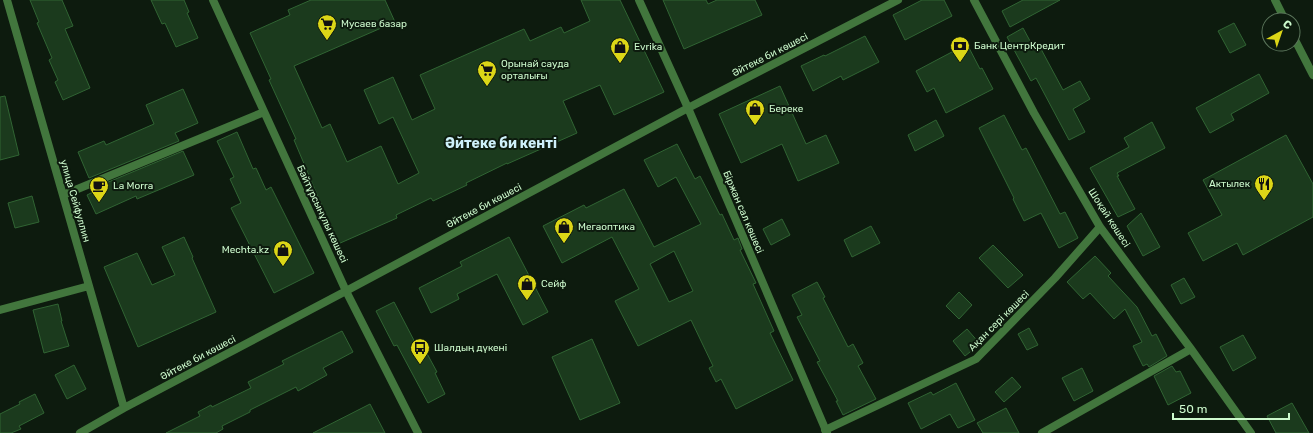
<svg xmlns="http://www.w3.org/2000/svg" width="1313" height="433" viewBox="0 0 1313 433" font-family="Rubik,sans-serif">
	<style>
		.building { fill: #1b3a1d; stroke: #306433; fill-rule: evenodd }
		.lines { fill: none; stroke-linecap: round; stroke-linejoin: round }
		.minor { stroke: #42763d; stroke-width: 8 }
		.labels { text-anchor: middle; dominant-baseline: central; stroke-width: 4; stroke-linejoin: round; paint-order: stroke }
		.poi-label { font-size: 10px; fill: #cdfacd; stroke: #0d1b0e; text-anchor: start }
		.street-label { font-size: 10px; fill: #cdfacd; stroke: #0d1b0e }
		.district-label { font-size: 14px; font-weight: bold; fill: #cef0fa; stroke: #0d1b0e }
	</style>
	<rect width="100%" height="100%" fill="#0d1b0e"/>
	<!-- building -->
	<path class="building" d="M30 0H62L73 26 65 29 90 88 63 100 55 82 58 80 49 60 52 58 37 23 39 22Z
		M151 0H184L189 12 187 13 198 38 176 47 165 23 162 24Z
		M311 0H385L395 22 294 66 322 128 330 124 347 162 381 146 398 184 419 173 393 117 379 124 364 90 393 77 412 120 435 109 420 75 524 29 530 41 561 27 564 33 590 21 581 0H620L664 92 614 115 600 85 563 101 577 133 507 164V163L466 183 467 185 433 201 431 198 396 215 397 218 338 244 294 140 296 139 269 80 271 79 250 33 290 15 288 10Z
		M663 0H706L708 4 717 0H755L762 15 684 49Z
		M922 0H944L952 16 905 40 893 15Z
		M1023 0H1060L1010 27 1002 11Z
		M1234 23 1246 45 1230 53 1218 31Z
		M1023 28 1036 52 1041 49 1063 90 1080 81 1090 99 1073 109 1085 132 1069 140 1036 78 1031 81 1007 37Z
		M865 36 879 62 843 80 841 76 813 91 801 66 824 55 825 56Z
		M967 44 980 69 982 68 993 89 946 113 934 88 927 92 916 71Z
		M1259 74 1269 93 1231 114 1234 120 1210 133 1196 108Z
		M780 86 806 144 826 135 839 163 798 181 782 144 741 163 719 114Z
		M183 89 198 123 175 133 179 141 89 178 78 152 104 141 106 145 154 124 146 105Z
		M5 96 19 155 0 160V97Z
		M1004 115 1022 150 1026 148 1060 214 1065 212 1078 238 1059 248 1041 213 1024 221 1013 199 1014 198 979 128Z
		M936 120 944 136 915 151 908 135Z
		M1152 122 1165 148 1117 173 1119 176H1117L1135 209 1118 217 1090 168 1129 147 1124 138Z
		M237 132 253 169 256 168 266 190 271 187 314 273 274 293 231 208 241 203 230 179 234 177 217 141Z
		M1286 135 1313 184V217L1243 255 1237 243 1203 261 1188 233 1222 215 1203 180Z
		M677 144 695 179 700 176 720 215 722 214 734 240 738 238 742 249 740 250 756 283 753 284 774 331 770 333 793 380 736 409 721 379 716 382 709 368 713 366 691 320 638 346 615 301 639 289 612 237 562 263 543 226 584 205 586 208 624 189 654 247 701 224 676 177 658 187 644 160ZM674 251 693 291 669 302 650 264Z
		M183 151 194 175 137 199 136 196 96 214 87 195 95 191 94 188Z
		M32 196 39 222 15 228 8 203Z
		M1141 213 1160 247 1143 256 1127 226Z
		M782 219 790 235 771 245 763 229Z
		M871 226 880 243 852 257 844 240Z
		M184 237 193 257 192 258 216 312 138 347 104 267 137 253 152 285 175 275 162 247Z
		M509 237 548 312 523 325 497 274 457 294 459 299 431 313 419 288 462 266 460 262Z
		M993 245 1023 275 1008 288 979 258Z
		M1095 256 1111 273 1108 276 1137 307 1152 336 1156 334 1167 356 1149 367 1147 364 1143 366 1133 346 1142 342 1125 309 1114 319 1090 293 1083 299 1067 282Z
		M1184 278 1195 297 1181 304 1171 285Z
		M817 282 825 297 823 298 848 347 853 344 863 363 858 366 876 399 843 415 836 401H838L817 362 820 361 797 317 802 315 792 295Z
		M959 292 972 305 959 319 946 306Z
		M394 302 419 350 424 348 437 372 435 373 445 394 428 403 397 345 394 346 376 311Z
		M58 304 62 321H61L69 346 44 353 33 310Z
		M1029 328 1038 345 1027 350 1018 334Z
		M967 329 980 344 965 356 953 341Z
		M342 331 353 352 323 368 327 375 298 391 296 387 250 410V412L222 426 223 429 216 433H166L200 416 198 412 211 405 212 407 251 388 248 382 284 364 282 361Z
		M1243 335 1256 358 1233 371 1220 347Z
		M592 339 620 403 580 420 552 357Z
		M74 365 86 389 67 399 55 375Z
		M1172 366 1176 372 1180 371 1191 393 1168 405 1154 376Z
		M1082 368 1093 391 1074 401 1062 378Z
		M1012 377 1021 387 1004 402 995 392Z
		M956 383 975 420 958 428 950 414 921 429 908 403 931 392 933 395Z
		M35 394 44 413 19 426 21 429 11 433H0V414L20 404 19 402Z
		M1292 403 1309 433H1276L1267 416Z
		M370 404 385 433H313Z
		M1006 408 1019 433H983L977 423Z"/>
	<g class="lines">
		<!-- minor -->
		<path class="minor" d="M7 0 124 408
			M213 0 346 291 418 433
			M639 0 688 108 827 433
			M974 0 1034 113 1100 227 1191 349 1251 433
			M1275 0 1285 20
			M1293 36 1313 75
			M63 195 264 112
			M0 310 89 286
			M825 430 976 359 1055 278 1100 227
			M80 433 124 408 346 291 688 108 898 0
			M1042 433 1191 349"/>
	</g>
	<!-- icons -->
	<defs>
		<symbol id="supermarket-pin" viewBox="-11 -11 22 30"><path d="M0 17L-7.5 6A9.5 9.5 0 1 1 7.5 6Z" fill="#dcd617" stroke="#0d1b0e"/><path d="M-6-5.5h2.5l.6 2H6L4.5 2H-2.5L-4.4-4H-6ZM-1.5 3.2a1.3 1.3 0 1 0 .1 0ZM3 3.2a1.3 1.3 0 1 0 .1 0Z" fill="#111"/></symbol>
		<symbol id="bank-pin" viewBox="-11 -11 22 30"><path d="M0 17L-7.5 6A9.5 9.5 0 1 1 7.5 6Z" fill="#dcd617" stroke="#0d1b0e"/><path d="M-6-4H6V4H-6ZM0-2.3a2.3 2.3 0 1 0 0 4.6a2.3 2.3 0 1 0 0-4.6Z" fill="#111"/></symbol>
		<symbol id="shop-pin" viewBox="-11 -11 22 30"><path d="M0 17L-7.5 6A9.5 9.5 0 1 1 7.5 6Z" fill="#dcd617" stroke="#0d1b0e"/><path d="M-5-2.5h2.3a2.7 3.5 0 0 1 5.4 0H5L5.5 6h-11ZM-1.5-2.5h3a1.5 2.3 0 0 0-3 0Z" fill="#111"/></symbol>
		<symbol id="restaurant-pin" viewBox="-11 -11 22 30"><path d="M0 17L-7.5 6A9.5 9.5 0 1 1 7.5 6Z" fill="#dcd617" stroke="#0d1b0e"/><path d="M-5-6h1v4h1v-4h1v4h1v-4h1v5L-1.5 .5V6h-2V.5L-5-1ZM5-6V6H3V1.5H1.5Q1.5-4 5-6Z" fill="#111"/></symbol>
		<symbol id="cafe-pin" viewBox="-11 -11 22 30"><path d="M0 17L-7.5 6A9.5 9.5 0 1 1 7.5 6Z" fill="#dcd617" stroke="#0d1b0e"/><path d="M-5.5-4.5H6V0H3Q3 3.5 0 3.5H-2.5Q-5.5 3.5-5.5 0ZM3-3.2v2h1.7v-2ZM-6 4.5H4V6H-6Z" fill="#111"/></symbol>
		<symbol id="bus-pin" viewBox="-11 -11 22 30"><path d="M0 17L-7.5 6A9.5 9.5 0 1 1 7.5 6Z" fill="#dcd617" stroke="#0d1b0e"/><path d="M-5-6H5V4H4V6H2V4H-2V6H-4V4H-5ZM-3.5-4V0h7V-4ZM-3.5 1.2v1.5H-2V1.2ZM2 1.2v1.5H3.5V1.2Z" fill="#111"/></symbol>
	</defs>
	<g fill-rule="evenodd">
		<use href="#supermarket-pin" x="316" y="13" width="22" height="30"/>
		<use href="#bank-pin" x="949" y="35" width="22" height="30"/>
		<use href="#shop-pin" x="609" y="36" width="22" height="30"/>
		<use href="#supermarket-pin" x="476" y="59" width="22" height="30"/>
		<use href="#shop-pin" x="744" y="98" width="22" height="30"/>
		<use href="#restaurant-pin" x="1253" y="173" width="22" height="30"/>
		<use href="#cafe-pin" x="88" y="175" width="22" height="30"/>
		<use href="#shop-pin" x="553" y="216" width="22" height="30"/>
		<use href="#shop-pin" x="272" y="239" width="22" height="30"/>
		<use href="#shop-pin" x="516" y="273" width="22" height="30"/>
		<use href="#bus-pin" x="409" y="337" width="22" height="30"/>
	</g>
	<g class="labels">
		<!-- poi labels -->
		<g class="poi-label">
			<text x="341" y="24">Мусаев базар</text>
			<text x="974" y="46">Банк ЦентрКредит</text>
			<text x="634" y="47">Evrika</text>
			<text x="501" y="64">Орынай сауда<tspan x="501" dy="12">орталығы</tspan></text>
			<text x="769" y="109">Береке</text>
			<text x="1250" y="184" text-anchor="end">Актылек</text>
			<text x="113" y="186">La Morra</text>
			<text x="578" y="227">Мегаоптика</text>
			<text x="269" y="250" text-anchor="end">Mechta.kz</text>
			<text x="541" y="284">Сейф</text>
			<text x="434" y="348">Шалдың дүкені</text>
		</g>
		<!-- street labels -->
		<g class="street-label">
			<text transform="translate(770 55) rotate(-27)">Әйтеке би көшесі</text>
			<text transform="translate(75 201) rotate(74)">улица Сейфуллин</text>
			<text transform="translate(484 206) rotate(-28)">Әйтеке би көшесі</text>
			<text transform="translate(743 212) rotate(67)">Біржан сал көшесі</text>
			<text transform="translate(322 214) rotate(65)">Байтұрсынұлы көшесі</text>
			<text transform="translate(1109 218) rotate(57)">Шоқай көшесі</text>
			<text transform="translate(999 321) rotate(-45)">Ақан сері көшесі</text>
			<text transform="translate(198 358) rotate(-28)">Әйтеке би көшесі</text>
		</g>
		<!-- district labels -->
		<g class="district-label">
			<text x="501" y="143">Әйтеке би кенті</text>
		</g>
	</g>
	<!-- north arrow -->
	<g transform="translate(1281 32) rotate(40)"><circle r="19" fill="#0d1b0e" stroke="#5a745a"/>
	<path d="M0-3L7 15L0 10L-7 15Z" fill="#dcd617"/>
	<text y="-6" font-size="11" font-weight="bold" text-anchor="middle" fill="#cdfacd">С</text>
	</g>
	<!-- scale -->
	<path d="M1173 413v6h116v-6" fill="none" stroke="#cdfacd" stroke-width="2"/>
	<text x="1179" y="413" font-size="12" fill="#cdfacd" stroke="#0d1b0e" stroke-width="3" paint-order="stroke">50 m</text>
</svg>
